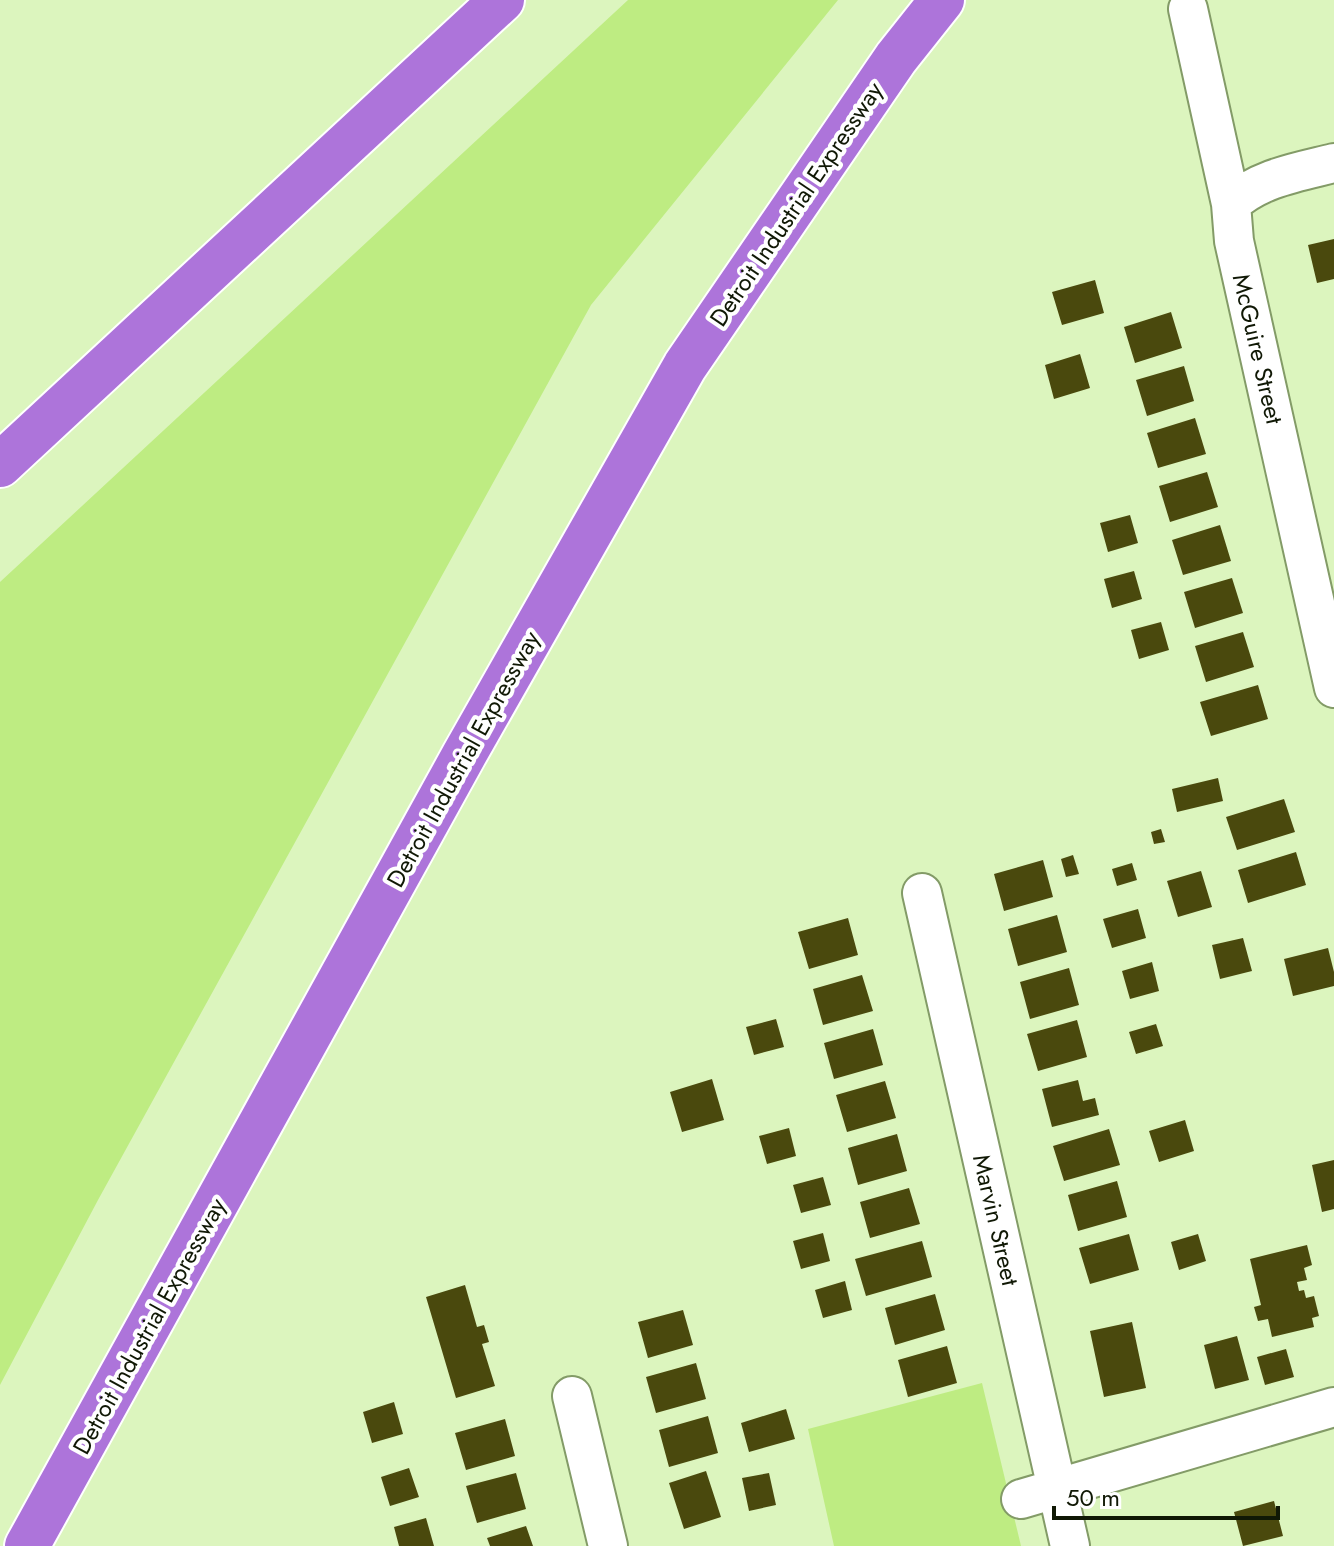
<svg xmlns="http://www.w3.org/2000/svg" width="1334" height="1546" viewBox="0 0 1334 1546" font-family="Jost,sans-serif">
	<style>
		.green { fill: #beec82 }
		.building { fill: #4a490d }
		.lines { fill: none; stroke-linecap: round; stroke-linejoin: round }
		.minor-casing { stroke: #839b67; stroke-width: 42 }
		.highway-casing { stroke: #fff; stroke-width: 48 }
		.minor { stroke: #fff; stroke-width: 38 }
		.highway { stroke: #ad74da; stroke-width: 44 }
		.labels { text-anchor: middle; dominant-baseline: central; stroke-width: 8; stroke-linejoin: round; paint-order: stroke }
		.street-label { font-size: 24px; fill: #101805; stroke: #fff }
	</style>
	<rect width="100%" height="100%" fill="#dcf5be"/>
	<!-- green -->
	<path class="green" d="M628 0H838L591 305 98 1200 0 1385V582Z
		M982 1383 1021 1546H834L808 1429Z"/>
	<!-- building -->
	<path class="building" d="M1334 239V279L1317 283 1308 245Z
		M1095 280 1104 313 1062 325 1052 292Z
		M1171 312 1182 348 1135 363 1124 327Z
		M1080 354 1090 388 1054 399 1045 365Z
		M1184 366 1194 401 1147 416 1136 380Z
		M1195 418 1206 454 1158 468 1147 433Z
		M1207 472 1218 507 1170 522 1159 486Z
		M1130 515 1138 543 1108 552 1100 523Z
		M1220 525 1231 561 1183 575 1172 540Z
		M1134 571 1142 599 1112 608 1104 579Z
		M1232 578 1243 613 1195 628 1184 592Z
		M1161 622 1169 650 1139 659 1131 630Z
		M1243 632 1254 667 1206 682 1195 646Z
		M1258 685 1268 719 1211 736 1200 702Z
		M1218 778 1223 801 1177 812 1172 789Z
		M1284 799 1295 832 1237 850 1226 817Z
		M1161 829 1165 842 1154 844 1151 832Z
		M1296 852 1306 885 1248 903 1238 870Z
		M1073 855 1079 874 1066 877 1061 859Z
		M1043 860 1053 897 1004 911 994 874Z
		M1132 863 1137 880 1117 886 1112 869Z
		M1201 871 1212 907 1178 917 1167 881Z
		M1138 909 1146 938 1112 948 1103 919Z
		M1057 915 1067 952 1018 966 1008 929Z
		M848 918 858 955 809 969 798 932Z
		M1243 938 1252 971 1220 979 1212 945Z
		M1328 948 1334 972V986L1293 996 1284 959Z
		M1152 962 1159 991 1130 999 1122 971Z
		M1069 968 1079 1005 1030 1019 1020 982Z
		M862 975 873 1011 823 1025 813 989Z
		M776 1019 784 1047 754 1055 746 1027Z
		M1077 1020 1087 1057 1038 1071 1027 1034Z
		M1156 1024 1163 1046 1136 1054 1129 1032Z
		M873 1029 883 1065 834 1079 824 1043Z
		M712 1079 724 1120 682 1132 670 1092Z
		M1078 1080 1083 1101 1095 1098 1099 1115 1052 1127 1042 1089Z
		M885 1081 896 1118 847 1132 836 1095Z
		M1185 1120 1194 1151 1159 1162 1149 1131Z
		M789 1128 796 1156 767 1164 759 1136Z
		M1109 1129 1120 1165 1064 1181 1053 1146Z
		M897 1134 907 1171 858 1185 848 1148Z
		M1334 1160V1209L1322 1212 1312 1165Z
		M823 1177 831 1205 801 1213 793 1185Z
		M1117 1181 1127 1217 1078 1231 1068 1195Z
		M909 1188 920 1224 870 1238 860 1202Z
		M823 1233 830 1261 801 1269 793 1241Z
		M1129 1234 1139 1270 1090 1284 1079 1248Z
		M1198 1234 1206 1261 1179 1270 1171 1242Z
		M922 1241 932 1277 866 1296 855 1259Z
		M1307 1245 1312 1265 1304 1268 1307 1280 1297 1282 1299 1291 1304 1290 1306 1298 1314 1296 1319 1316 1312 1318 1314 1327 1272 1337 1268 1319 1258 1321 1254 1307 1261 1305 1250 1259Z
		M845 1281 852 1310 823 1318 815 1290Z
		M465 1285 477 1327 484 1325 489 1342 482 1344 495 1386 456 1398 426 1297Z
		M935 1294 945 1330 895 1345 885 1308Z
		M683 1310 693 1345 648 1358 638 1322Z
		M1132 1322 1146 1388 1104 1397 1090 1331Z
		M1237 1336 1249 1380 1215 1389 1204 1345Z
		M947 1346 957 1383 908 1397 898 1360Z
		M1286 1349 1294 1377 1265 1385 1257 1357Z
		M696 1363 706 1399 656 1413 646 1377Z
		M394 1402 403 1434 372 1443 363 1412Z
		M786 1409 795 1439 749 1452 741 1423Z
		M708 1416 718 1453 669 1467 659 1430Z
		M505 1419 515 1456 466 1470 455 1433Z
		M409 1468 419 1497 390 1506 381 1477Z
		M706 1471 721 1517 684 1529 669 1483Z
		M516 1473 526 1509 477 1523 466 1486Z
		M769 1473 776 1505 749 1511 742 1478Z
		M1274 1501 1283 1536 1243 1546 1234 1512Z
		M426 1518 434 1546H399L394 1527Z
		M526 1526 533 1546H490L487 1538Z"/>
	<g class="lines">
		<defs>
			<path id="minor" d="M1188 9 1231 204 1234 241 1334 688
				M1231 204C1259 178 1298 172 1334 163
				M922 893 1070 1546
				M572 1396 608 1546
				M1021 1499 1334 1407"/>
			<path id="highway" d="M0 465 502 0
				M27 1546 464 755 685 366 896 58 942 0"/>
		</defs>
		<!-- minor casing -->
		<use href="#minor" class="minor-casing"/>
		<!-- highway casing -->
		<use href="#highway" class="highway-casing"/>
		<!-- minor -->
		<use href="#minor" class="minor"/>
		<!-- highway -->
		<use href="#highway" class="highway"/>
	</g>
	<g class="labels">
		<!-- street labels -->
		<g class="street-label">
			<text transform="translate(796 204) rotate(-56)">Detroit Industrial Expressway</text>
			<text transform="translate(1258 349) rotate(77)">McGuire Street</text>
			<text transform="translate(463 759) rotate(-61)">Detroit Industrial Expressway</text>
			<text transform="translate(996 1220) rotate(77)">Marvin Street</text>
			<text transform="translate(149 1326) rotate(-61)">Detroit Industrial Expressway</text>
		</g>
	</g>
	<!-- scale -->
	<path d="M1054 1506v12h224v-12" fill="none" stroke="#101805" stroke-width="4"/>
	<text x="1066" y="1506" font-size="24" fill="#101805" stroke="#ffffff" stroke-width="6" paint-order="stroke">50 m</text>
</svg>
